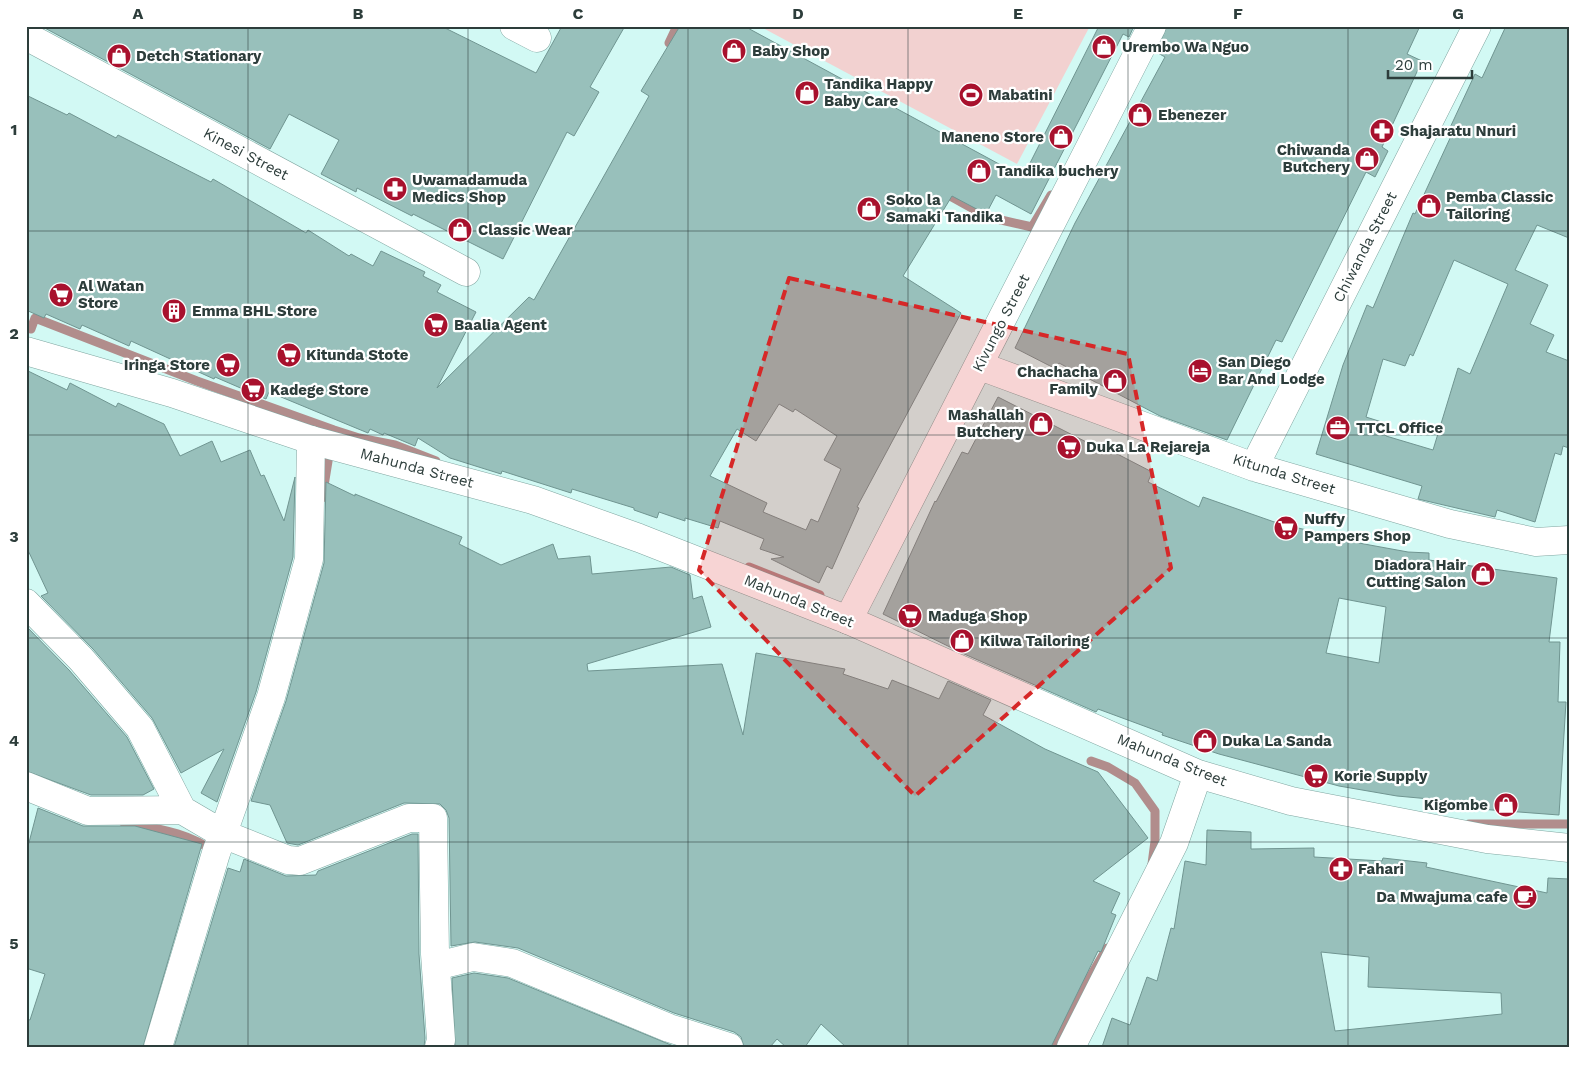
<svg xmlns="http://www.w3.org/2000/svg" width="1595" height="1073" viewBox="0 0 1595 1073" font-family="'Work Sans',sans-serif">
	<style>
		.green { fill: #f2d1d0 }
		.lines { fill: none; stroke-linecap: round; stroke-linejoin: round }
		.stream { stroke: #b18d8c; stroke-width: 9 }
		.building { fill: #98c0bb; stroke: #709591; fill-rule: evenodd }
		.minor-casing { stroke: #80a6a1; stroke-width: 29 }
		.tertiary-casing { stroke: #80a6a1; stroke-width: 29 }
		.minor { stroke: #fff; stroke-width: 28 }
		.tertiary { stroke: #fff; stroke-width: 28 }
		.marked { fill: #d62828; fill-opacity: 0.2; stroke: #d62828; stroke-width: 4; stroke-dasharray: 10 6; stroke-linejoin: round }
		.grid { fill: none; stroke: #2d3d3b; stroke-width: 1; stroke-opacity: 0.55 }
		.labels { text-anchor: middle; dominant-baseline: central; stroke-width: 4.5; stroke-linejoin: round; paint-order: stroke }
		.poi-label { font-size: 15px; font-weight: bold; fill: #2d3d3b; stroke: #fff; text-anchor: start }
		.street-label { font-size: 15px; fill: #2d3d3b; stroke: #fff }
		.neatline { fill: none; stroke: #2d3d3b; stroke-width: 2 }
		.grid-label { font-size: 16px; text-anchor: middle; font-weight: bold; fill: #2d3d3b }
	</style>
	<rect width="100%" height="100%" fill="#d2f9f4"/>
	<!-- green -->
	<path class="green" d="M759 26H1090L1017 164Z"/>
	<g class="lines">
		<!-- stream -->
		<path class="stream" d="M677 26 669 43 679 48
			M943 192 988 217 1032 227 1051 195
			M26 327 31 329 35 318 197 381 334 430 359 438 395 445 436 461
			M322 498 330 449
			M749 567 820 595
			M1091 761 1108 767 1135 783 1155 811V841L1152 864
			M123 822C153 828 189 832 214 852
			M1469 824H1569
			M1054 1047 1075 1003 1107 948"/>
	</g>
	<!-- building -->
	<path class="building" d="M41 26H441L536 73 562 26H625L590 87 599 92 574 136 567 132 503 259 413 214 412 216 357 188 356 192 321 174 339 140 289 114 270 149Z
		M680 26H744L1023 177 1099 26H1134L1129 37 1123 34 1031 214 996 195 986 214 952 196 903 276 961 313 857 507 859 508 832 569 827 566 819 583 771 559 784 557 760 549 764 539 720 521 718 528 685 518V521L659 512 657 518 634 510V508L572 489 571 493 502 471 501 474 450 458 418 438 415 446 384 433 383 435 370 429 368 433 269 392 266 399 215 377 214 379 131 341 129 346 82 325 80 329 46 314 44 318 26 310V95L67 115 69 113 116 138 118 135 211 182 213 179 306 233 308 230 349 256 351 254 373 266 381 251 425 272 423 276 441 285 437 292 476 312 437 388 529 297 534 300 649 96 641 91ZM779 404 793 412 795 409 837 436 824 460 841 469 818 522 811 519 806 530 763 512 767 503 710 476 737 429 756 441Z
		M1167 26H1420L1407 54 1422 61 1382 147 1388 151 1375 177 1366 172 1282 342 1276 340 1227 440 1160 416 1059 363 1056 369 1015 348 1075 223 1165 57 1156 52Z
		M1506 26H1569V238L1537 225 1515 270 1548 285 1530 324 1554 335 1546 352 1569 361V448L1563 446 1561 455 1555 453 1535 522 1497 510 1495 517 1418 499 1422 486 1316 454 1343 365 1367 305 1373 308 1413 213 1415 214 1452 134 1448 132 1475 74 1482 78ZM1454 260 1508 284 1470 374 1458 368 1433 450 1386 436 1388 424 1366 417 1383 359 1405 366 1410 354 1413 356Z
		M26 370 67 390 70 383 116 407 118 403 164 424 180 456 212 441 221 462 250 450 261 476 264 475 284 521 295 477 293 557 256 692 217 802 201 793 224 749 181 773 152 718 93 649 41 596 48 593 26 546Z
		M998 397 1098 448 1100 445 1152 472 1148 482 1199 507 1203 497 1280 524 1316 532 1315 535 1408 552 1429 553V560L1557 578 1549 642H1560L1558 702H1566L1559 815 1452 807V801L1397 796 1339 786 1219 754 1162 735 1163 733 1098 709 1096 712 962 653 883 614 935 501 936 502 962 452 968 454ZM1339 598 1386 607 1379 663 1326 653Z
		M326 482 355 496V494L462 537 459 544 501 565 553 544 558 559 590 556 592 574 671 567 690 575 693 599 702 596 711 627 587 664 588 671 722 664 743 735 756 653 845 669 843 674 888 689 892 680 939 699 948 681 991 700 983 715 1045 749 1098 772 1148 838 1093 881 1120 893 1111 913 1116 915 1101 952 1098 951 1051 1047H846L821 1024 805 1047H786L777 1039 770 1047H744L741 1037 734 1032 674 1013 518 948 475 942 451 946 449 818 446 810 440 804 404 803 298 845 287 843 270 805 251 801 286 701 324 563Z
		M26 626 69 670 127 737 154 789 143 795H91L26 771Z
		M38 808 83 826H135L202 844 143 1047H26V1019L30 1020 45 974 26 968V854Z
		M1207 830 1251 832V849L1314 848V857L1382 861 1383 858 1427 863 1426 867 1547 893 1548 878 1569 879V1047H1102L1112 1018 1130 1025 1147 977 1157 981 1171 928 1174 929 1185 861 1206 865ZM1321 952 1369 957 1368 987 1501 993 1502 1014 1335 1031Z
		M412 834H418L419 954 425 1038 424 1047H174L228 868 240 872 244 859 286 876 316 875 318 871Z
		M474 973 508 978 676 1047H455L452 978Z"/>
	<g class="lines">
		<defs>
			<path id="minor" d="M514 26 537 38
				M26 36 466 272
				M980 366 1254 467 1450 524 1536 542 1569 540
				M1254 467 1477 26
				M26 603 81 659 140 728 182 810
				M848 620 1152 26
				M26 786 88 811 182 810 223 834 288 860 300 861 409 818H433L435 954 441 1040 439 1047
				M436 966 473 957 512 963 669 1028 729 1047
				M158 1047 216 853 271 697 309 559 311 440"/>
			<path id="tertiary" d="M26 351 172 393 311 440 533 500 639 538 848 620 1198 774 1291 801 1487 839 1569 848
				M1071 1047 1174 843 1198 774"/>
		</defs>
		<!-- minor casing -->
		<use href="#minor" class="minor-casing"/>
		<!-- tertiary casing -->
		<use href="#tertiary" class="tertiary-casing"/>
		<!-- minor -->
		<use href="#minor" class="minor"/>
		<!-- tertiary -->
		<use href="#tertiary" class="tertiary"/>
	</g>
	<!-- marked area -->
	<path class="marked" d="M789 278 1128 354 1171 568 915 796 699 570Z"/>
	<!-- grid -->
	<path class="grid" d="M248 26V1047M468 26V1047M688 26V1047M908 26V1047M1128 26V1047M1348 26V1047M26 231H1569M26 435H1569M26 638H1569M26 842H1569"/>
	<!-- icons -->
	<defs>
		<symbol id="shop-disc" viewBox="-11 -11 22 22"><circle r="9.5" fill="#a8112d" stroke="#fff"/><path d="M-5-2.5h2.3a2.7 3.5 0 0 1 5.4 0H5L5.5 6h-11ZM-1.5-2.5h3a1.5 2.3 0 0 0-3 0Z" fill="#fff"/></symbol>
		<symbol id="stadium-disc" viewBox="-11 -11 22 22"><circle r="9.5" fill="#a8112d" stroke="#fff"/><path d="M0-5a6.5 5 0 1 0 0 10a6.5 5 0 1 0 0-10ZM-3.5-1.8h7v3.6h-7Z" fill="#fff"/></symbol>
		<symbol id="pharmacy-disc" viewBox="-11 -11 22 22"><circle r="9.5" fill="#a8112d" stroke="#fff"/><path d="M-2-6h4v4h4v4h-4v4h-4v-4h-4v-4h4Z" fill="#fff"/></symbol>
		<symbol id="supermarket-disc" viewBox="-11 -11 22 22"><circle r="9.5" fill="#a8112d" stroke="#fff"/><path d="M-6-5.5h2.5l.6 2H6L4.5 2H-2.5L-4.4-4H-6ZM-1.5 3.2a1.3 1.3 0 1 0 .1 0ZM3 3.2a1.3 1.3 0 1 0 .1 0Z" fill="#fff"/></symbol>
		<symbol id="building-disc" viewBox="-11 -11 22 22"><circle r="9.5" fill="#a8112d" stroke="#fff"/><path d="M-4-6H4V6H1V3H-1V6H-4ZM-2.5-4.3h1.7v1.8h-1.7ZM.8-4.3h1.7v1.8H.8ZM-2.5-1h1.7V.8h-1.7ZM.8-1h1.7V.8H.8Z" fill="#fff"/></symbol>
		<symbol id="hotel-disc" viewBox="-11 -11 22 22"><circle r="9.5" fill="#a8112d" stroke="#fff"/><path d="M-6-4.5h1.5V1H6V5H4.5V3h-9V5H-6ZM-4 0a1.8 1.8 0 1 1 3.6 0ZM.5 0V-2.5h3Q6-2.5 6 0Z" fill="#fff"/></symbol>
		<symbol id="office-disc" viewBox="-11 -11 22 22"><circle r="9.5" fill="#a8112d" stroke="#fff"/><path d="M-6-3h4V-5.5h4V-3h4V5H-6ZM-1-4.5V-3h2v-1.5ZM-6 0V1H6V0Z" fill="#fff"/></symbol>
		<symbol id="cafe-disc" viewBox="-11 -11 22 22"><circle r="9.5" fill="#a8112d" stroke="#fff"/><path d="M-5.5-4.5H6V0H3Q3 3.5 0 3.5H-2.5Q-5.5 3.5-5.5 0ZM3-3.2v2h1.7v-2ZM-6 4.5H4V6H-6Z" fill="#fff"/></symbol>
	</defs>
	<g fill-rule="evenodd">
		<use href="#shop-disc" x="1090" y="33" width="28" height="28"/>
		<use href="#shop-disc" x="720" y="37" width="28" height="28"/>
		<use href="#shop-disc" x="105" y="42" width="28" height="28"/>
		<use href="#shop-disc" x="793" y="79" width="28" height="28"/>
		<use href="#stadium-disc" x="957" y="81" width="28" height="28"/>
		<use href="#shop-disc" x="1126" y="101" width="28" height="28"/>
		<use href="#pharmacy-disc" x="1368" y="117" width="28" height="28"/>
		<use href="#shop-disc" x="1047" y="123" width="28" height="28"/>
		<use href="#shop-disc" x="1353" y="145" width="28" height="28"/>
		<use href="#shop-disc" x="965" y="157" width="28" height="28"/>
		<use href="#pharmacy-disc" x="381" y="175" width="28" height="28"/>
		<use href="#shop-disc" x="1415" y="192" width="28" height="28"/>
		<use href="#shop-disc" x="855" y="195" width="28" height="28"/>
		<use href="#shop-disc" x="446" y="216" width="28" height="28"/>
		<use href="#supermarket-disc" x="47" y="281" width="28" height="28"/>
		<use href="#building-disc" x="160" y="297" width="28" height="28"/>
		<use href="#supermarket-disc" x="422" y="311" width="28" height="28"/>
		<use href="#supermarket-disc" x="275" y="341" width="28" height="28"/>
		<use href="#supermarket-disc" x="214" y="351" width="28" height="28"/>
		<use href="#hotel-disc" x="1186" y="357" width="28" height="28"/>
		<use href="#shop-disc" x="1101" y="367" width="28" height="28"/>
		<use href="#supermarket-disc" x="239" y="376" width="28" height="28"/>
		<use href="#shop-disc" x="1027" y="410" width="28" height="28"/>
		<use href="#office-disc" x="1324" y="414" width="28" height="28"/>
		<use href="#supermarket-disc" x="1055" y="433" width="28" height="28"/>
		<use href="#supermarket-disc" x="1272" y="514" width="28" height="28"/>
		<use href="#shop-disc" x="1469" y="560" width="28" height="28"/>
		<use href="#supermarket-disc" x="896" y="602" width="28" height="28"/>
		<use href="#shop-disc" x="948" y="627" width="28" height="28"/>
		<use href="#shop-disc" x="1191" y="727" width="28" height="28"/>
		<use href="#supermarket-disc" x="1302" y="762" width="28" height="28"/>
		<use href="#shop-disc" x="1492" y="791" width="28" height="28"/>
		<use href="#pharmacy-disc" x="1327" y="855" width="28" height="28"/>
		<use href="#cafe-disc" x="1511" y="883" width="28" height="28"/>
	</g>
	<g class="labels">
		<!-- poi labels -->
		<g class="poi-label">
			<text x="1122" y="47">Urembo Wa Nguo</text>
			<text x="752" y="51">Baby Shop</text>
			<text x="136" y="56">Detch Stationary</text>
			<text x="824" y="84">Tandika Happy<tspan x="824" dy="17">Baby Care</tspan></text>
			<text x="988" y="95">Mabatini</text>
			<text x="1158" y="115">Ebenezer</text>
			<text x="1400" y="131">Shajaratu Nnuri</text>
			<text x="1044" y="137" text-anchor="end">Maneno Store</text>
			<text x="1350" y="150" text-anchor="end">Chiwanda<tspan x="1350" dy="17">Butchery</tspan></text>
			<text x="996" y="171">Tandika buchery</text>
			<text x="412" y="180">Uwamadamuda<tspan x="412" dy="17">Medics Shop</tspan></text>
			<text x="1446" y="197">Pemba Classic<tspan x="1446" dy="17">Tailoring</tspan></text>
			<text x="886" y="200">Soko la<tspan x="886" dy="17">Samaki Tandika</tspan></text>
			<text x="478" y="230">Classic Wear</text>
			<text x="78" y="286">Al Watan<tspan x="78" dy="17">Store</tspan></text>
			<text x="192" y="311">Emma BHL Store</text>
			<text x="454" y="325">Baalia Agent</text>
			<text x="306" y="355">Kitunda Stote</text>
			<text x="1218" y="362">San Diego<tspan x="1218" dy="17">Bar And Lodge</tspan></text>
			<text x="210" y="365" text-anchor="end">Iringa Store</text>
			<text x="1098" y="372" text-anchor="end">Chachacha<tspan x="1098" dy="17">Family</tspan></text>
			<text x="270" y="390">Kadege Store</text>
			<text x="1024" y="415" text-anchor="end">Mashallah<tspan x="1024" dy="17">Butchery</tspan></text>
			<text x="1356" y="428">TTCL Office</text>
			<text x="1086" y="447">Duka La Rejareja</text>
			<text x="1304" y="519">Nuffy<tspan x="1304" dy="17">Pampers Shop</tspan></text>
			<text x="1466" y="565" text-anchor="end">Diadora Hair<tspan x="1466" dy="17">Cutting Salon</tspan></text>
			<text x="928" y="616">Maduga Shop</text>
			<text x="980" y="641">Kilwa Tailoring</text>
			<text x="1222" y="741">Duka La Sanda</text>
			<text x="1334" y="776">Korie Supply</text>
			<text x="1488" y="805" text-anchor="end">Kigombe</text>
			<text x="1358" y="869">Fahari</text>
			<text x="1508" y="897" text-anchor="end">Da Mwajuma cafe</text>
		</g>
		<!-- street labels -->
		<g class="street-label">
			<text transform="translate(246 154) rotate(28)">Kinesi Street</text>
			<text transform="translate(1365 247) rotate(-63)">Chiwanda Street</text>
			<text transform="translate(1001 323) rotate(-63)">Kivungo Street</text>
			<text transform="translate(417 468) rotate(15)">Mahunda Street</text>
			<text transform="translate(1284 474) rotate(17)">Kitunda Street</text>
			<text transform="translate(799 601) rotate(22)">Mahunda Street</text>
			<text transform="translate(1172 760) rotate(22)">Mahunda Street</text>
		</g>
	</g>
	<!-- border -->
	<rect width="1595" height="1073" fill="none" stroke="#ffffff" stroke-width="55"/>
	<!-- scale -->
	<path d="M1388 70v8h84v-8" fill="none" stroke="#2d3d3b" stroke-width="2.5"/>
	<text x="1395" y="70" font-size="15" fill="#2d3d3b" stroke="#ffffff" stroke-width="4" paint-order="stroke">20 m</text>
	<rect x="28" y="28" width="1540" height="1018" class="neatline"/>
	<g class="grid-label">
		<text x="138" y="19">A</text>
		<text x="358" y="19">B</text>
		<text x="578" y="19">C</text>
		<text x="798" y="19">D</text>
		<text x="1018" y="19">E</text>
		<text x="1238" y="19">F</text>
		<text x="1458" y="19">G</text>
		<text x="14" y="135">1</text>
		<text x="14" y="339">2</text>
		<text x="14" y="542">3</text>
		<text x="14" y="746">4</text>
		<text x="14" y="949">5</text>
	</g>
</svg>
